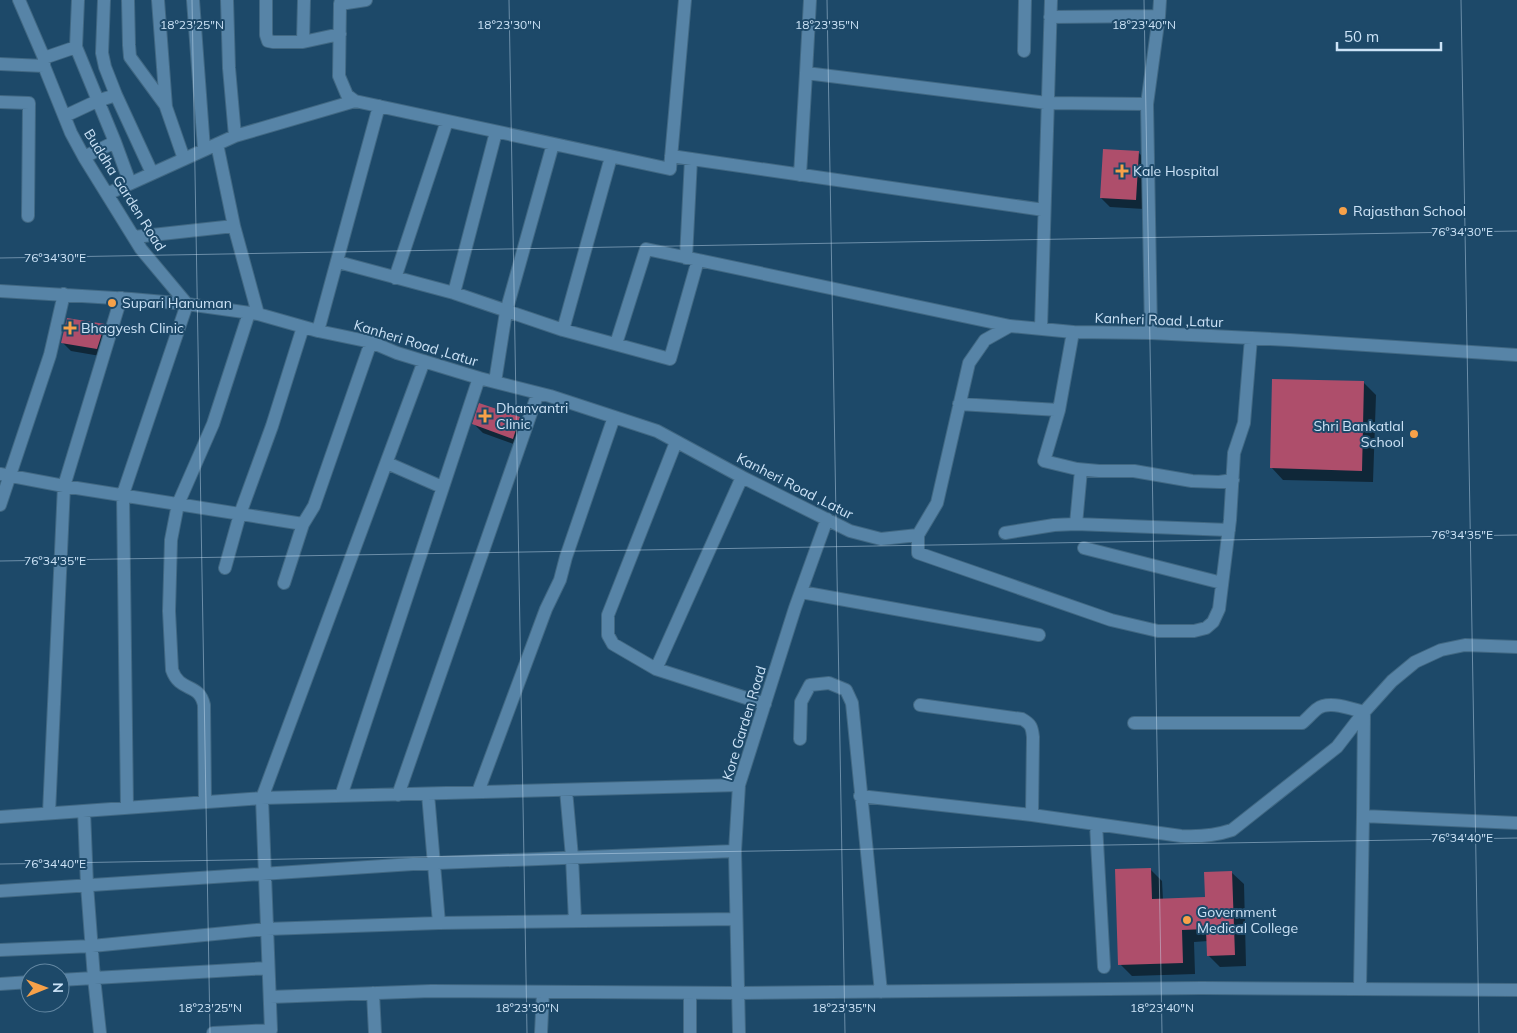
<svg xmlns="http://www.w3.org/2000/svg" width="1517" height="1033" viewBox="0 0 1517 1033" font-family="Mulish,sans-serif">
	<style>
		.shadow { fill: #0007 }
		.building { fill: #ae4e6b }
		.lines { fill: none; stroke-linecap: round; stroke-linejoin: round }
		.minor-casing { stroke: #416883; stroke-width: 14 }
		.minor { stroke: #5784a7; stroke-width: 12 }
		.ticks { fill: none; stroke: #cce3f7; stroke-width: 1; stroke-opacity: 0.45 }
		.poi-dot { fill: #f7a149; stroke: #1d4969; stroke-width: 2 }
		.labels { text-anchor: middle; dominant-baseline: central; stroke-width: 4; stroke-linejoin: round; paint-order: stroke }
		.poi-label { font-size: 14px; fill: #cce3f7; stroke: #1d4969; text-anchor: start }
		.street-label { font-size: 14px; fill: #cce3f7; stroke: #1d4969 }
		.ticks-label { font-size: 12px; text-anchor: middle; fill: #cce3f7; stroke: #1d4969; stroke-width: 4; stroke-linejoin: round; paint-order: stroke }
	</style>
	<rect width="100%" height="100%" fill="#1d4969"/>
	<!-- shadow -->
	<path class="shadow" d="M1138 152 1147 161 1144 209 1110 207 1101 198Z
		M104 325 113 334 106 357 71 351 62 342Z
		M1364 383 1376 395 1373 482 1283 480 1271 467Z
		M520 418 528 427 522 447 483 433 474 424Z
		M1150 869 1162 881 1163 900 1206 898 1231 872 1244 884 1246 966 1220 967 1208 955V941L1194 942 1195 974 1132 976 1120 964Z"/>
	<!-- building -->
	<path class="building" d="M1103 149 1139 151 1136 200 1100 198Z
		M67 318 105 324 97 349 61 343Z
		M1272 379 1364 381 1362 471 1270 468Z
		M479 403 520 417 513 439 472 424Z
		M1151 868 1152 899 1205 897 1204 872 1232 871 1235 955 1207 956 1206 929 1182 930 1183 963 1118 965 1115 869Z"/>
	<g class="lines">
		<defs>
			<path id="minor" d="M19 0 44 58V66L71 133 84 157 141 249 187 304 123 494 127 808
				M78 0 76 47 115 142 130 183
				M104 0 102 53 105 67 116 95 152 173
				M128 0 129 45 130 57 166 106
				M158 0 166 107 184 159
				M193 0 204 149
				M227 0 229 68 235 136
				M266 0V35L268 41 273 42H303L340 34
				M341 0 340 4 366 0
				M810 0 806 73 1047 103 1147 104 1151 333
				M340 4 339 76 347 95 355 101 670 169 685 0
				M1050 17 1159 16
				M303 42 304 0
				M1024 51 1025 0
				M44 58 76 47
				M0 64 44 66
				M0 102 29 103 28 216
				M1147 104 1159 16 1160 0
				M65 116 97 101 116 95
				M217 144 234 226
				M671 156 1044 210
				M84 157 115 142
				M800 175 806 73
				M107 194 235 136 355 101
				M134 237 234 226 258 314
				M686 258 691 159
				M338 262 454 293 563 330 670 359 698 260
				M395 278 447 121
				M0 291 131 299 187 304 258 314 318 331 371 342 397 353 479 378 550 396 657 431 742 477 850 531 881 539 918 535 937 503 969 363 985 340 1010 326 1073 332 1151 333 1290 340 1517 355
				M454 293 496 132
				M1041 328 1051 0
				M563 330 611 157
				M318 331 379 106
				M616 344 646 249 1010 326
				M495 382 506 312 553 144
				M959 404 1059 410 1073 332
				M1059 410 1044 461 1077 469 1099 471H1134L1192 481 1219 482 1233 480
				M676 442 608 615V635L613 644 656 669 765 704
				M387 463 442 487
				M0 474 64 486 303 524 314 506 371 342
				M0 505 50 355 64 294
				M1076 524 1081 470
				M1005 533 1054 525 1076 524 1229 530
				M918 535V553L1111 620 1158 631H1194L1206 628 1213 622 1219 609 1230 520 1234 453 1244 423 1251 338
				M1084 548 1222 583
				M225 568 240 514 272 426 303 327
				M284 583 303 524
				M801 592 1039 635
				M656 669 742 477
				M920 705 1022 719C1031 724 1032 727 1033 737L1032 815
				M1134 723H1302C1307 719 1312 713 1317 709 1329 700 1351 709 1364 712L1363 816
				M800 739 801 702 810 685 829 683 846 690 852 703 881 992
				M566 790 572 857 575 921
				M478 792 546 609 560 580 566 557 614 417
				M428 794 439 923
				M398 795 538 393
				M341 796 479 378
				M860 796 1032 815 1181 836C1199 837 1214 836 1232 830L1337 747 1364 712 1392 681 1415 662 1441 650 1465 645 1517 647
				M205 802 204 705C199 682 180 693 172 670L169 611 171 540 178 504 213 424 249 313
				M84 811 87 885 94 978 268 968
				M49 813 64 486 121 298
				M0 817 262 798 739 785
				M1096 824 1104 967
				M0 891 413 864 735 851
				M0 950 92 946 267 929 439 923 736 919
				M60 980 94 978 100 1033
				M0 984 30 982
				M1360 988 1363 816 1517 823
				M373 993 375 1033
				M690 993V1033
				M270 997 431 991 737 993 1201 988 1517 990
				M213 1033 271 1030 262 798 424 361
				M541 1033 543 992
				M739 1033 735 851 739 785 795 608 827 519"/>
		</defs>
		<!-- minor casing -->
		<use href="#minor" class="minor-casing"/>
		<!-- minor -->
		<use href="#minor" class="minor"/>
	</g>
	<!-- ticks -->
	<path class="ticks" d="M192 0 210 1033M509 0 527 1033M827 0 845 1033M1144 0 1162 1033M1461 0 1479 1033M0 258 1517 231M0 561 1517 535M0 864 1517 838"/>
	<!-- markers -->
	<g class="poi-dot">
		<path d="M1119.5 163.5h5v5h5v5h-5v5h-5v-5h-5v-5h5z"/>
		<circle cx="1343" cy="211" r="5"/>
		<circle cx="112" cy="303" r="5"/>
		<path d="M67.5 320.5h5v5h5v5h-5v5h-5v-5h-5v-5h5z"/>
		<path d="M482.5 408.5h5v5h5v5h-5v5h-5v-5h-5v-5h5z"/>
		<circle cx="1414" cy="434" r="5"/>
		<circle cx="1187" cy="920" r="5"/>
	</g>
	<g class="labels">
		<!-- poi labels -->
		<g class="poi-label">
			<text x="1133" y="171">Kale Hospital</text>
			<text x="1353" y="211">Rajasthan School</text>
			<text x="122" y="303">Supari Hanuman</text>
			<text x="81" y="328">Bhagyesh Clinic</text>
			<text x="496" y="408">Dhanvantri<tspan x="496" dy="16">Clinic</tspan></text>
			<text x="1404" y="426" text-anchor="end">Shri Bankatlal<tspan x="1404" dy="16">School</tspan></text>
			<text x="1197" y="912">Government<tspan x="1197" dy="16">Medical College</tspan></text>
		</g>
		<!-- street labels -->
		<g class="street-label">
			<text transform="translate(125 190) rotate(58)">Buddha Garden Road</text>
			<text transform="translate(1159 320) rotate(2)">Kanheri Road ,Latur</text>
			<text transform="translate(416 343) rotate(17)">Kanheri Road ,Latur</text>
			<text transform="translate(795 486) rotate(27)">Kanheri Road ,Latur</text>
			<text transform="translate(744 723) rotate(-73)">Kore Garden Road</text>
		</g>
	</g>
	<g class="ticks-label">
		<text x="192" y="29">18°23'25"N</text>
		<text x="509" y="29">18°23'30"N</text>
		<text x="827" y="29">18°23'35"N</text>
		<text x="1144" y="29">18°23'40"N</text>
		<text x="1462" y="236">76°34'30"E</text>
		<text x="55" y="262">76°34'30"E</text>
		<text x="1462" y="539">76°34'35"E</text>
		<text x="55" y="565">76°34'35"E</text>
		<text x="1462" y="842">76°34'40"E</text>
		<text x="55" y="868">76°34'40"E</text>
		<text x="210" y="1012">18°23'25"N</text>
		<text x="527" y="1012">18°23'30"N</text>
		<text x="844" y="1012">18°23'35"N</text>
		<text x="1162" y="1012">18°23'40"N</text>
	</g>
	<!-- north arrow -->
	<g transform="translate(45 988) rotate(89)"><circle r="24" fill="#1d4969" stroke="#6387a2"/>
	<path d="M0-4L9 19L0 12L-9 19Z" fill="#f7a149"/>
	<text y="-8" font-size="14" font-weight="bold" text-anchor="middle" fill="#cce3f7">N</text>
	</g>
	<!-- scale -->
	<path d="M1337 42v8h104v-8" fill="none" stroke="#cce3f7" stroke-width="2.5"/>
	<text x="1344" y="42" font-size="15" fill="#cce3f7" stroke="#1d4969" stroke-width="4" paint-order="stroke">50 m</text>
</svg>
